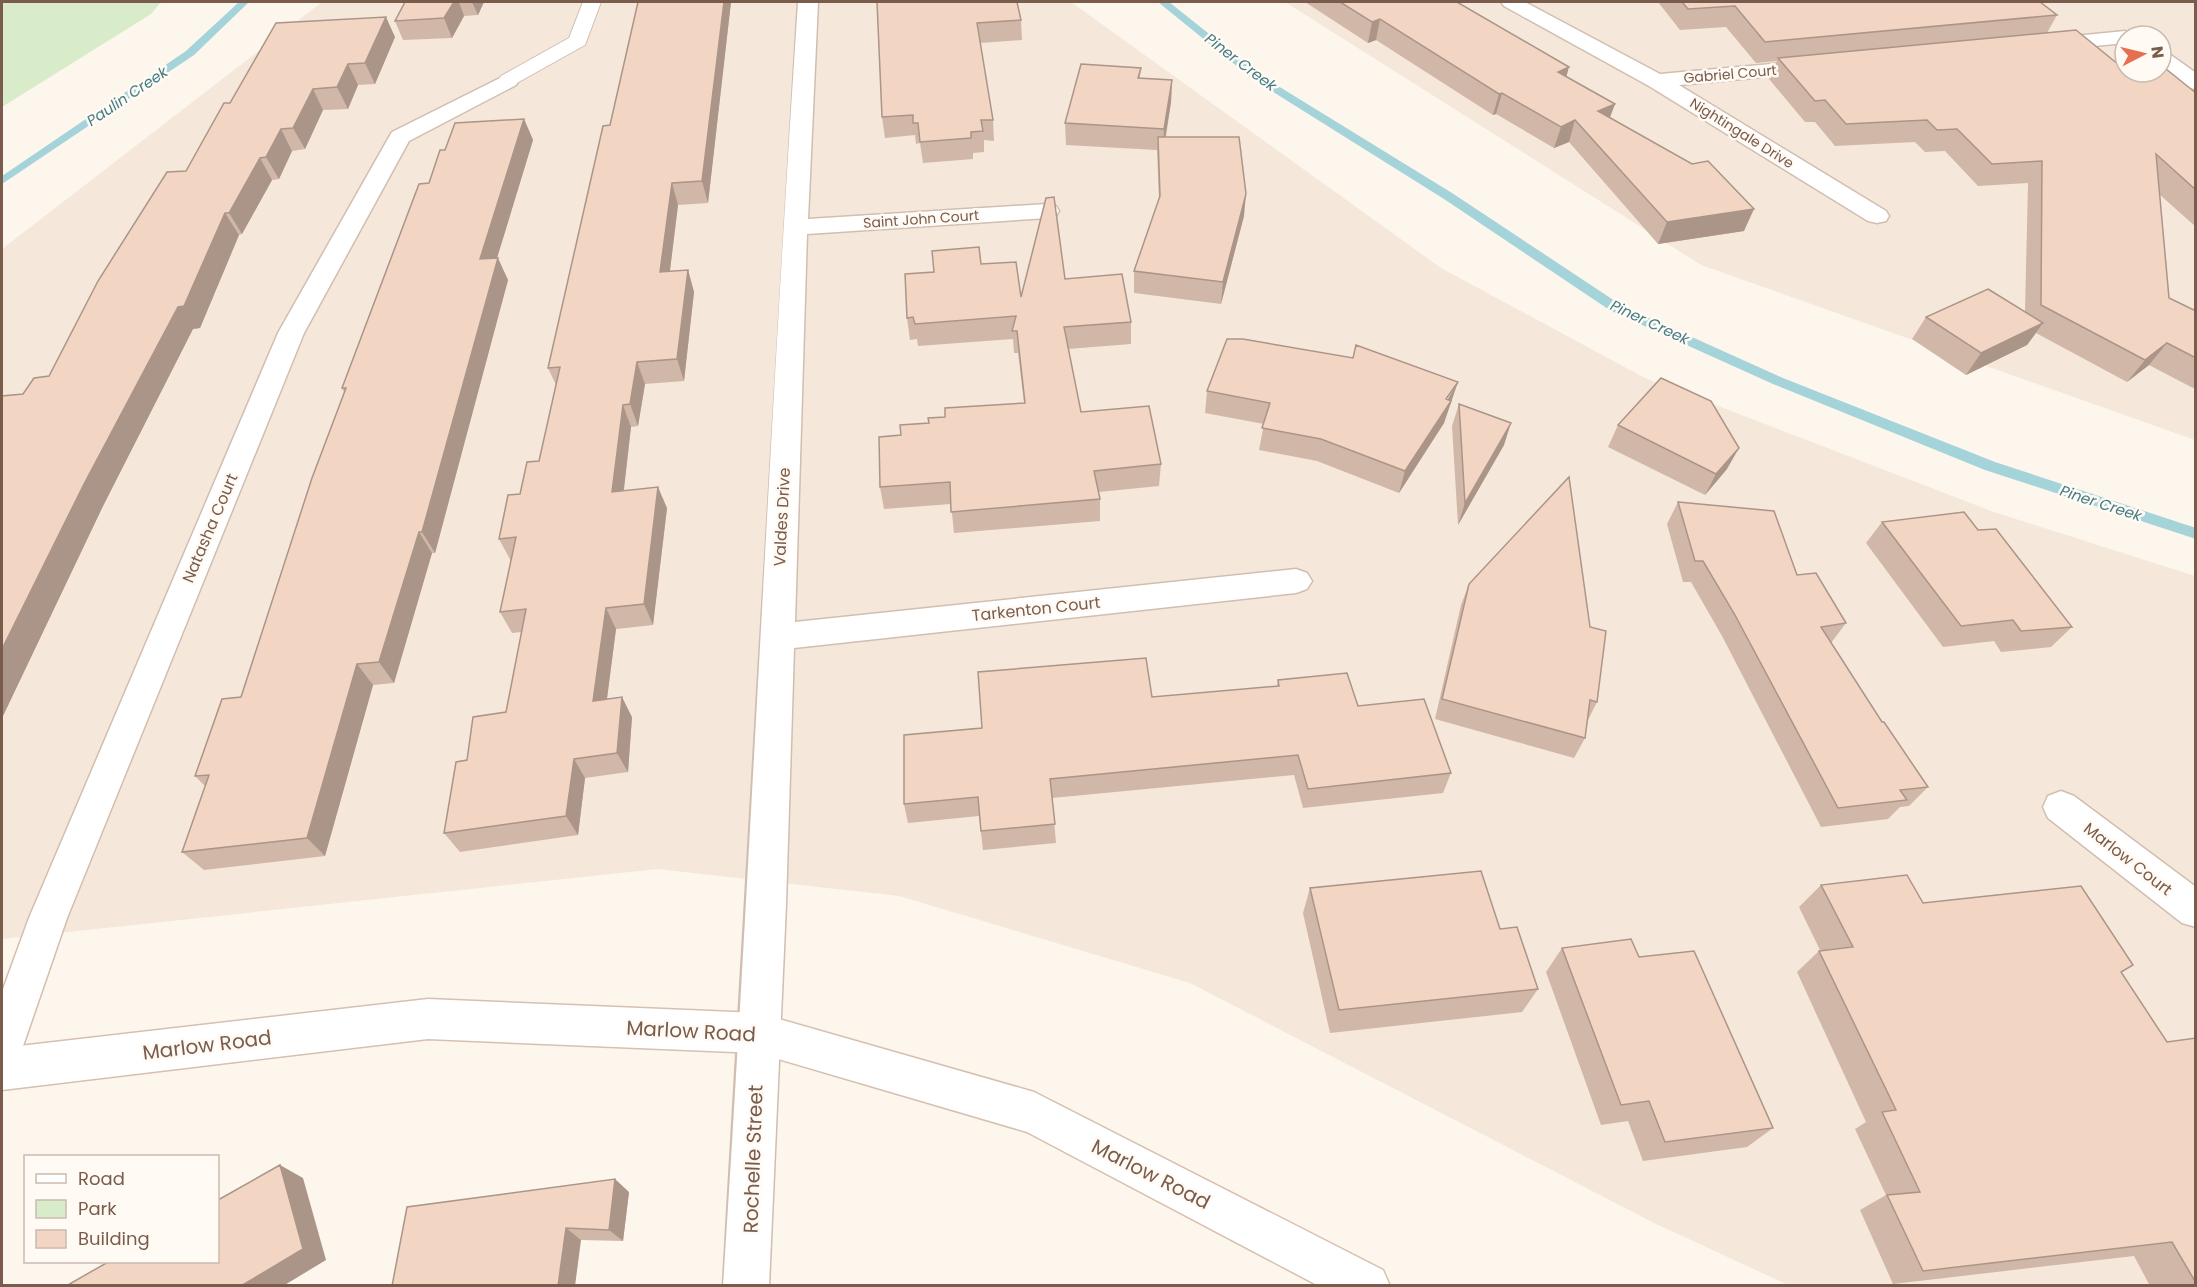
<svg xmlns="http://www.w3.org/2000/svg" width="2197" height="1287" viewBox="0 0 2197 1287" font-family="Poppins,sans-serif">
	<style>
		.residential { fill: #f5e8da; fill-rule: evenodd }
		.green { fill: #d8ecc9 }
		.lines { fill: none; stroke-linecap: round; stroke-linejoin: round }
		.stream { fill: #a5d3da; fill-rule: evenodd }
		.lane-casing { stroke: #d1beb0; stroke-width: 2 }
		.street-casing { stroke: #d1beb0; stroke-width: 3 }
		.secondary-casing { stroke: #d6c0b0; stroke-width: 3 }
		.lane { fill: #fff; fill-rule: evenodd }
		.street { fill: #fff; fill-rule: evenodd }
		.secondary { fill: #fff; fill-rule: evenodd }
		.wall { fill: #d1b7a8 }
		.shaded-wall { fill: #aa9588 }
		.building { fill: #f3d5c3; stroke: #aa9588; stroke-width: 1.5 }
		.labels { text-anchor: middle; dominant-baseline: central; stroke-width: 5; stroke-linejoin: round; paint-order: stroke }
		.far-street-label { font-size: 14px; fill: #7a5c4d; stroke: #fffaf3 }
		.far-water-label { font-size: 15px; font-style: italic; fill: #437c86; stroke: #fffaf3 }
		.street-label { font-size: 16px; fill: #7a5c4d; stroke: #fffaf3 }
		.near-street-label { font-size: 20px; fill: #7a5c4d; stroke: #fffaf3 }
	</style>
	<rect width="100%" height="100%" fill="#fdf6ec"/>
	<!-- residential -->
	<path class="residential" d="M322 2H1071L1441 268 1645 378 1994 512 2195 576V1285H1788L1654 1223 1190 983 899 896 658 869 2 939V249Z
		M1285 2H2195V440L1701 265ZM2125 36H2161V72H2125Z"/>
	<!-- green -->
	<path class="green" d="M2 2H161L151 14 2 107Z"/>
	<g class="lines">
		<!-- stream -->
		<path class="stream" d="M239 2H249L194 55 2 184V176L186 51Z
			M1158 2H1169L1262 76 1452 193 1621 305 1783 378 1995 462 2196 528V539L1985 470 1773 384 1611 311 1444 199 1254 80Z"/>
		<defs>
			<path id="lane" d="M583 2H601L585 45 515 84H501L498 80 501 76 569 38Z"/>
			<path id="street" d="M798 2H818L808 219 1047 204 1056 206 1059 211 1056 216 1047 218 807 234 795 622 1296 569 1307 573 1312 581 1307 589 1296 593 794 648 786 905 769 1286H723C751 857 769 431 798 2Z
				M1501 2H1525L1660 74 1816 60 1823 62 1827 66 1823 70 1816 72 1679 85 1886 211 1889 216 1886 221 1877 223 1868 221 1649 86 1504 6Z
				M2125 31 2135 36H2125V43L2044 51 2037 49 2034 45 2037 41 2044 39Z
				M2161 51 2168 53 2196 73V89L2188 88 2161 67Z
				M508 74 516 75 519 80 516 85 409 141 304 333 67 918 23 1046 17 1060 2 1066V992L29 918 278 333 389 137 392 132Z
				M2061 791 2074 796 2196 887V927L2182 923 2048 818 2043 807 2048 796Z"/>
			<path id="secondary" d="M428 999 758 1013 1034 1092 1383 1270 1390 1286H1319L1027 1132 758 1053 428 1039 2 1090V1048Z"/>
		</defs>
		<!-- lane casing -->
		<use href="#lane" class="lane-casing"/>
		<!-- street casing -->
		<use href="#street" class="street-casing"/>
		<!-- secondary casing -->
		<use href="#secondary" class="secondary-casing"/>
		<!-- lane -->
		<use href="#lane" class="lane"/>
		<!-- street -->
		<use href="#street" class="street"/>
		<!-- secondary -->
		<use href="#secondary" class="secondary"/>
	</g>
	<!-- wall -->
	<path class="wall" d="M405 2H484L478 15 464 16 452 38 403 40 395 21Z
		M731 2 708 203 678 205 670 271 688 270 694 292 684 381 645 384 638 426 631 427 624 490 667 508 653 625 616 629 607 699 632 717 628 772 585 778 578 835 460 852 444 833 467 760 506 712 522 632 512 633 500 612 511 561 499 539 520 494 539 461 556 385 548 368 610 125Z
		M877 2 1021 20 1022 40 980 43 993 120 994 141 984 140V152L973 153V159L923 163 920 143 916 144 915 135 885 138 882 117Z
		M1305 2H1457L1567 77 1615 104 1610 117 1744 231 1658 244 1569 142 1554 148 1496 114 1493 115 1376 40 1368 43Z
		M1658 2H2040L2057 15 2047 33 2124 69 2196 93V227L2159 194 2169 298 2196 311V386L2193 388 2149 365 2127 382 2036 333 2027 345 1966 375 1912 339 1926 317 2025 312 2028 183 1978 186 1945 151 1925 152 1915 142 1835 146 1815 122H1805L1769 79 1777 61 1756 63 1726 27 1680 30Z
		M395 37 375 84 358 85 348 109 323 110 305 149 292 151 279 179 272 180 242 234 239 235 200 328 193 329 103 506 2 718V396L23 394 49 376 186 171 230 103Z
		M1141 68 1140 78 1172 80 1171 102 1166 137 1244 216 1221 304 1134 293V271L1159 201 1157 150 1066 145 1065 123Z
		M524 119 533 140 497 258 508 280 435 553H432L394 683 373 685 325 856 204 870 182 852 205 786 195 776 241 697 344 392 342 388 429 183 445 150Z
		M981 264 1021 297 1065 279 1131 322V344L1068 349 1081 412 1161 464 1159 486 1099 492 1100 499V521L954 533 951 504 884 509 880 487 901 435 929 423 945 417 1024 403 1018 353H1014L1013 339 918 346 917 339 910 340 907 318 934 272Z
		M1207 391 1451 403 1449 407 1444 423 1399 493 1317 461 1259 450 1264 424 1205 413Z
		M1459 404 1504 445 1458 525 1452 426Z
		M1618 425 1727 469 1705 495 1608 447Z
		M1678 502 1797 575 1846 623 1831 643 1882 722 1928 787 1909 806 1900 807 1888 819 1821 827 1722 636 1691 582H1683L1667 524Z
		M1882 522 1978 530 2072 627 2051 647 2001 652 1994 641 1943 647 1866 543Z
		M1469 584 1597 702 1587 722 1585 738 1574 758 1435 719 1461 605Z
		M1278 680 1358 706 1451 773 1443 793 1303 808 1294 775 1052 798 1056 843 983 850 979 816 908 823 904 804 982 728 1152 697 1277 686Z
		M1821 885 1923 903 2133 965 2121 972 2167 1042 2196 1038V1286H2150L2134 1256 1893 1284 1860 1210 1886 1195 1855 1129 1866 1122 1797 972 1820 950 1799 907Z
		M1310 888 1500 929 1538 989 1522 1012 1330 1033 1303 913Z
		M1562 948 1639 957 1773 1128 1747 1147 1643 1161 1628 1121 1601 1125 1546 972Z
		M629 1192 623 1241 581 1240 392 1286Z"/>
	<!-- shaded-wall -->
	<path class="shaded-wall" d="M454 2H459L464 16 452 38 444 18Z
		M472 2H484L478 15Z
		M724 2H731L708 203 702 181Z
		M386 17 395 37 375 84 365 63Z
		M1380 19 1376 40 1368 43 1372 22Z
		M348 64 358 85 348 109 337 87Z
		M1569 67 1563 89 1558 72Z
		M1172 80 1171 102 1163 151 1164 129Z
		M313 89 323 110 305 149 293 128Z
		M1502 93 1496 114 1493 115 1499 94Z
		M1615 104 1607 125 1598 111Z
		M524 119 533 140 490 281 480 259Z
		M1575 120 1569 142 1554 148 1561 127Z
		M281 129 292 151 279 179 266 157Z
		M260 158 272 180 242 234 229 213Z
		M672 183 678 205 667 294 660 272Z
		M1246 194 1244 216 1221 304 1223 282Z
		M1754 209 1744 231 1658 244 1667 222Z
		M225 213 239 235 200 328 193 329 103 506 2 718V649L84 484Z
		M498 258 508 280 435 553 422 532Z
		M688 270 694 292 684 381 677 359Z
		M2043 323 2027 345 1966 375 1981 353Z
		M2167 343 2149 365 2127 382 2145 360Z
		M637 362 645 384 638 426 630 404Z
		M1458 382 1444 423 1399 493 1405 471Z
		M623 405 631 427 621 513 612 492Z
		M1511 423 1504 445 1458 525 1465 503Z
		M1739 448 1727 469 1705 495 1716 474Z
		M658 487 667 508 653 625 644 604Z
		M419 532 432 553 394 683 379 662Z
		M606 608 616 629 604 721 593 701Z
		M357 664 373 685 325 856 307 838Z
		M622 697 632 717 628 772 617 753Z
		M574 759 585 778 578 835 566 816Z
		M280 1165 303 1178 326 1260 283 1286H241Z
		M615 1179 629 1192 623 1241 609 1230Z
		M566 1228 581 1240 575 1286H558Z"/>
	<!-- building -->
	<path class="building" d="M405 2H454L444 18 395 21Z
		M638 2H724L702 181 672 183 660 272 688 270 677 359 637 362 630 404 623 405 612 492 658 487 644 604 606 608 593 701 622 697 617 753 574 759 566 816 444 833 456 762 467 760 473 717 506 712 526 609 500 612 516 537 499 539 508 495 520 494 527 462 539 461 560 367 548 368 603 126 610 125Z
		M877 2H1017L1021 20 977 23 993 120H981L983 131 971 132V138L920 142 918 123H913V115L882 117Z
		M1340 2H1457L1569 67 1558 72 1615 104 1598 111 1692 164 1708 161 1754 209 1667 222 1575 120 1561 127 1502 93 1499 94 1380 19 1372 22Z
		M1682 2H2040L2057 15 1765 42 1735 6 1688 9Z
		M386 17 365 63 348 64 337 87 313 89 293 128 281 129 266 157 260 158 229 213H225L184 306 178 307 84 484 2 649V396L23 394 34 378 49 376 98 281 167 172 186 171 224 103H230L276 23Z
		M2076 30 2124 69 2125 68V72H2161V70L2166 69 2196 93V190L2156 154 2169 298 2196 311V358L2167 343 2145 360 2041 305 2042 161 1992 164 1957 129 1937 130 1927 120 1846 124 1825 100 1815 101 1778 58Z
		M1081 64 1141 68 1138 78 1172 80 1164 129 1065 123Z
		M524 119 480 259 498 258 422 532H419L379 662 357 664 307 838 182 852 209 775 195 776 222 699 241 697 312 478 346 388H342L419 184 429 183 440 150H445L455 123Z
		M1158 137H1239L1246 194 1223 282 1134 271 1160 196Z
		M1054 197 1065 279 1122 274 1131 322 1064 327 1081 412 1149 406 1161 464 1094 471 1100 499 951 512 950 482 880 487 879 437 901 435 900 425 929 423 928 418 945 417V408L1025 403 1017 331H1012L1016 316 915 324 913 317 907 318 905 274 934 272 932 251 979 247 981 264 1016 262 1021 297 1046 198Z
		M1988 289 2043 323 1981 353 1926 317Z
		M1227 339H1243L1353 358 1356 345 1458 382 1446 399 1451 401 1405 471 1321 439 1262 428 1270 403 1207 391Z
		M1661 378 1711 401 1739 448 1716 474 1618 425Z
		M1459 404 1511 423 1465 503Z
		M1569 477 1590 627 1606 631 1597 702 1590 700 1585 738 1442 699 1469 584Z
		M1678 502 1774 511 1797 575 1816 573 1846 623 1821 627 1882 722H1884L1928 787 1900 790 1907 800 1838 808 1735 615 1703 561H1695Z
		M1964 512 1978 530 1996 529 2072 627 2021 631 2013 620 1961 626 1882 522Z
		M1146 658 1152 697 1279 686 1278 680 1347 673 1358 706 1424 699 1451 773 1308 789 1298 755 1050 779 1055 824 981 831 978 797 904 804V735L982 728 978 672Z
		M1481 871 1500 929 1517 927 1538 989 1339 1010 1310 888Z
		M1907 875 1923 903 2081 886 2133 965 2121 972 2167 1042 2196 1038V1283L2172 1242 1923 1271 1887 1195 1920 1192 1882 1112 1896 1110 1819 951 1853 947 1821 885Z
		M1631 939 1639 957 1694 951 1773 1128 1665 1142 1649 1101 1621 1105 1562 948Z
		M280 1165 303 1249 241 1286H66L108 1262H218V1200Z
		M615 1179 609 1230 566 1228 558 1286H392L407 1207Z"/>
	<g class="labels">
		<!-- far-street labels -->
		<g class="far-street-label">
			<text transform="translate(1730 74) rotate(-5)">Gabriel Court</text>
			<text transform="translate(1742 133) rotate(32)">Nightingale Drive</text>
			<text transform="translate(921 219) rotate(-4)">Saint John Court</text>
		</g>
		<!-- far-water labels -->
		<g class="far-water-label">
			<text transform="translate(1241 62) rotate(37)">Piner Creek</text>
			<text transform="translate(127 96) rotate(-34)">Paulin Creek</text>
			<text transform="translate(1650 322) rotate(25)">Piner Creek</text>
			<text transform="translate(2101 503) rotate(18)">Piner Creek</text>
		</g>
		<!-- street labels -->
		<g class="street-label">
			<text transform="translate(782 517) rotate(-87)">Valdes Drive</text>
			<text transform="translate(210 528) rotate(-67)">Natasha Court</text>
			<text transform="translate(1036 609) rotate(-6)">Tarkenton Court</text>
			<text transform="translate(2128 859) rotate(38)">Marlow Court</text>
		</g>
		<!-- near-street labels -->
		<g class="near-street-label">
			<text transform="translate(691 1031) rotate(3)">Marlow Road</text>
			<text transform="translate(207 1045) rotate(-7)">Marlow Road</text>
			<text transform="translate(753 1159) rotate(-88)">Rochelle Street</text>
			<text transform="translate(1151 1174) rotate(27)">Marlow Road</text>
		</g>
	</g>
	<!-- border -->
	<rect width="2197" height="1287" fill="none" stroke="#7a5c4d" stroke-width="6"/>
	<!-- legend -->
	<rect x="24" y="1155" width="195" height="108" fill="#fffaf3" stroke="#cabbb1" stroke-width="1.5"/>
	<rect x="36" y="1174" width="30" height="9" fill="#ffffff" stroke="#cabbb1" stroke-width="1.5"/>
	<text x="78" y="1185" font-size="18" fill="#7a5c4d">Road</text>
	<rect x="36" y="1200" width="30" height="18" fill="#d8ecc9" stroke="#cabbb1" stroke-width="1.5"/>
	<text x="78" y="1215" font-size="18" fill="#7a5c4d">Park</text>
	<rect x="36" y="1230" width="30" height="18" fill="#f3d5c3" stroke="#cabbb1" stroke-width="1.5"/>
	<text x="78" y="1245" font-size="18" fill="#7a5c4d">Building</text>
	<!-- north arrow -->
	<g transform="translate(2143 54) rotate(83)"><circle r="28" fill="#fffaf3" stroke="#cabbb1" stroke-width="1.5"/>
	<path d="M0-4.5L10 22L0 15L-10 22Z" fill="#e76f51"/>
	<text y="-9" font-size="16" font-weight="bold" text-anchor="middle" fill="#7a5c4d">N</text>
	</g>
</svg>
